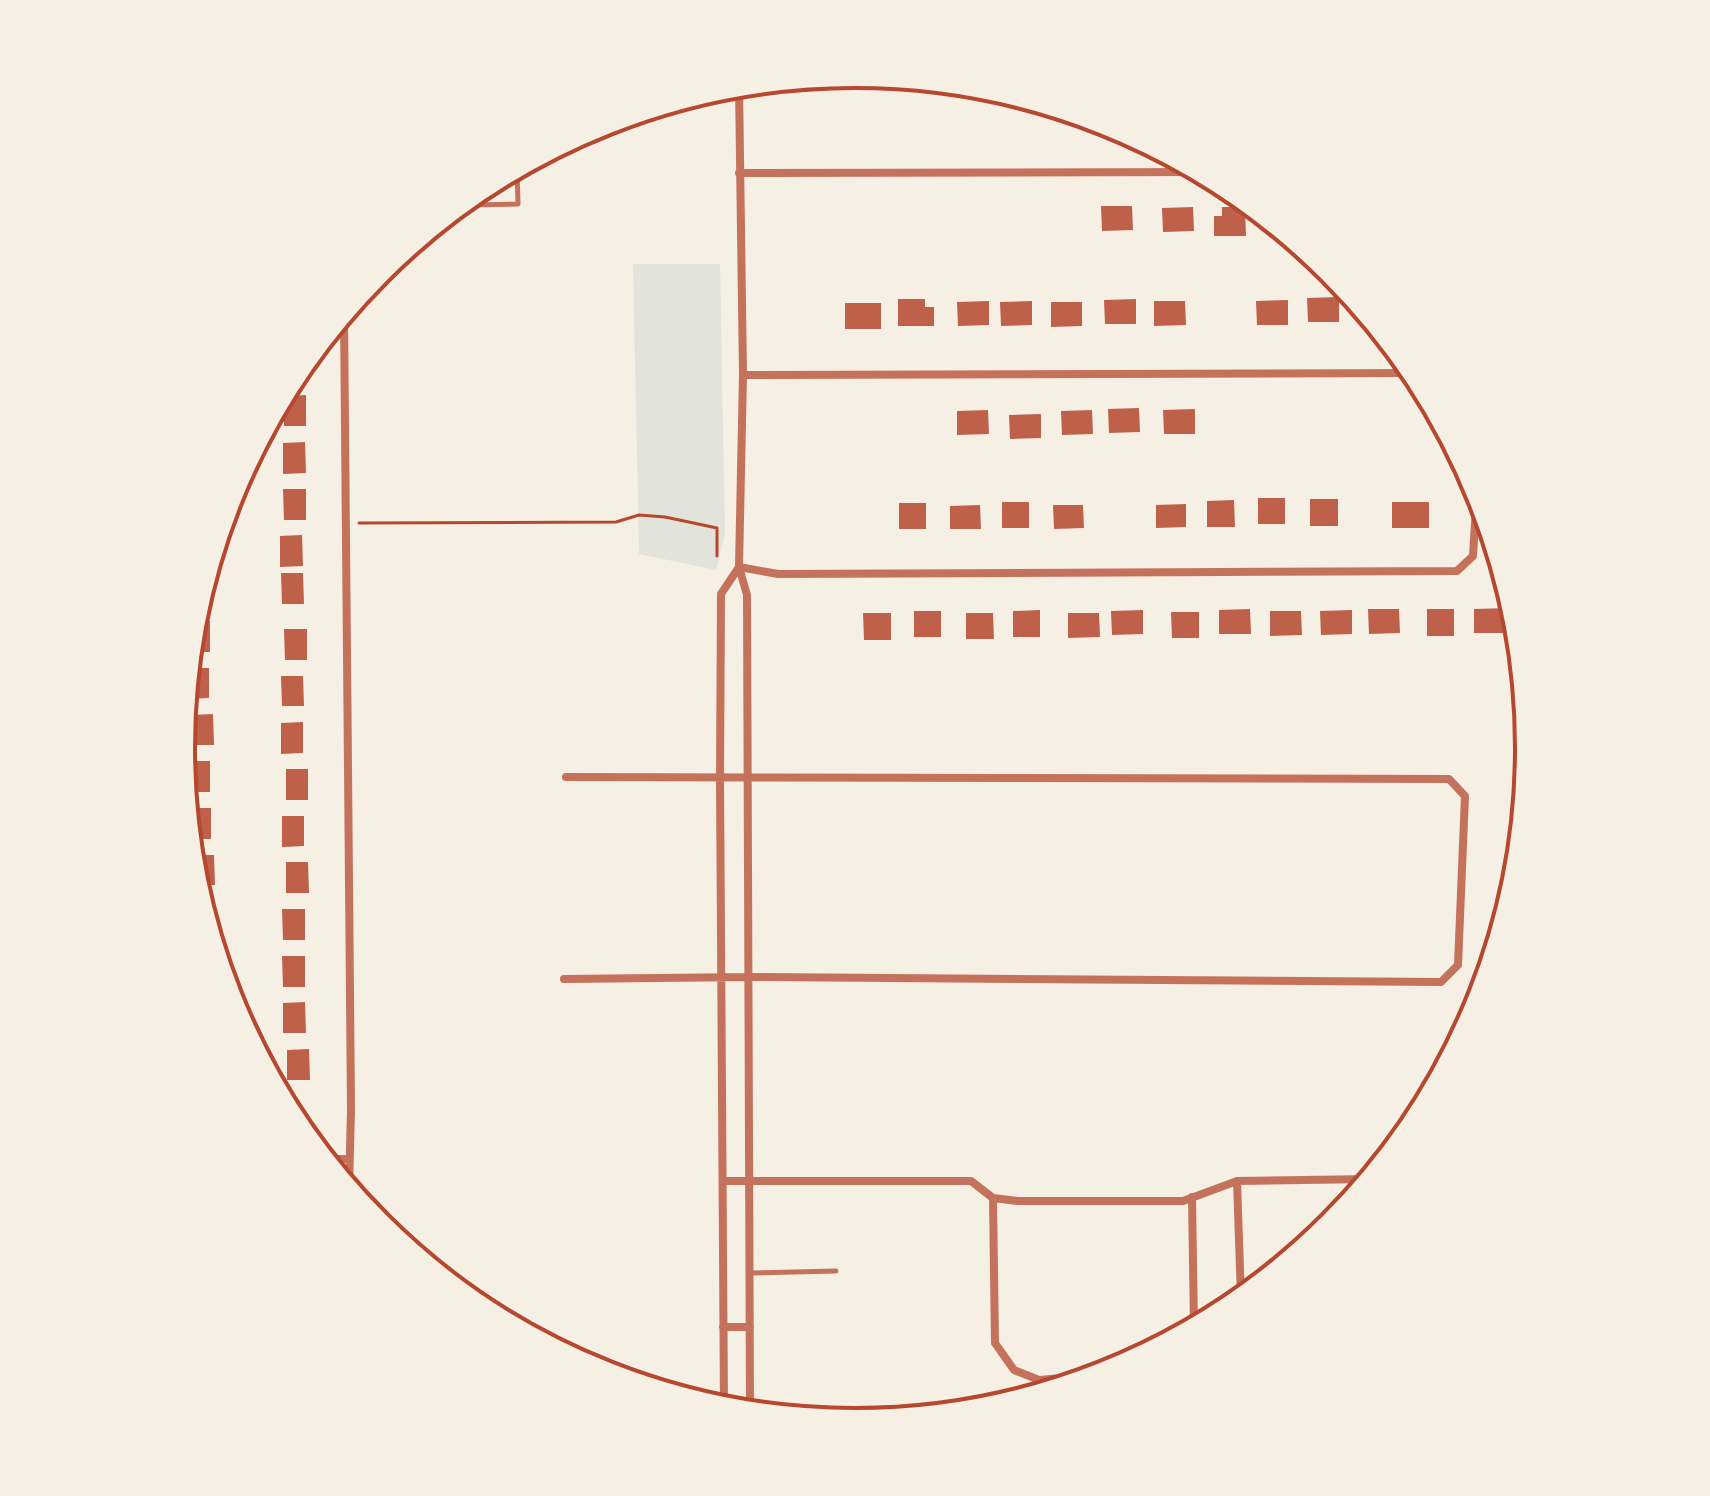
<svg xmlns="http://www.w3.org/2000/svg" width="1710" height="1496" viewBox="0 0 1710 1496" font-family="Manrope,sans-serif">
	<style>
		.green { fill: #e2e4dc }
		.building { fill: #bf614a }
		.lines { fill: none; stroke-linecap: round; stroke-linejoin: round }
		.path { stroke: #b5482f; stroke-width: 3 }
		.service { stroke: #c5725c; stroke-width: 5 }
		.minor { stroke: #c5725c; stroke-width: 8 }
		.rim { fill: none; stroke: #b5482f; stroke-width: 4 }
	</style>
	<rect width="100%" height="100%" fill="#f6efe4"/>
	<!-- green -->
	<path class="green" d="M633 264H720L725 533 716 570 639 554Z"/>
	<!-- building -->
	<path class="building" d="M1101 206H1132L1133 230 1102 231Z
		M1193 207 1194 231 1163 232 1162 208Z
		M1222 207H1245L1246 236H1214V216H1222Z
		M1261 213 1280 229 1261 230Z
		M1339 297V322H1308L1307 298Z
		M898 299H925V307H934V326H898Z
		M1136 299V324H1105L1104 300Z
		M1288 300V325H1257L1256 301Z
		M989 301V325L958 326 957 302Z
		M1032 301V325L1001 326 1000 302Z
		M1154 301H1185L1186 325 1154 326Z
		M1051 302H1082V326L1051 327Z
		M845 303H881V329H845Z
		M1360 306 1375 324 1360 325Z
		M305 360 306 381H291L295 373Z
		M306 395V426H284L283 396Z
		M1139 408 1140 432 1109 433 1108 409Z
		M1195 409V434H1164L1163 410Z
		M988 410 989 434 957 435V411Z
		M1092 410 1093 434 1062 435 1061 411Z
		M1041 414V438L1010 439 1009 415Z
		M305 442 306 473 283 474V443Z
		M283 489H306V520H284Z
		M1258 498H1285V524H1258Z
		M1310 499H1338V526H1310Z
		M1234 500 1235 527H1207V501Z
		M1002 502H1029V528H1002Z
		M1392 502H1429V528H1392Z
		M899 503H926V529H899Z
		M1186 504V527L1156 528V505Z
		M980 505 981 529H950V506Z
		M1053 505H1083L1084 528 1054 529Z
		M302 535 303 566 280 567V536Z
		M281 573H303L304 604H282Z
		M207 575H213V605L197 606Z
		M1510 608V633H1474V609Z
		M1250 609 1251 634H1219V610Z
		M1368 609H1399L1400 633 1369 634Z
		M1427 609H1454V636H1427Z
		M1040 610V637H1013V611Z
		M1143 610V634L1112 635 1111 611Z
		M1352 610V634L1321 635 1320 611Z
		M914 611H941V637H914Z
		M1270 611H1301L1302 635 1270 636Z
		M1171 612H1199V638H1172Z
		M863 613H891V640H864Z
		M966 613H993L994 639H966Z
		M1068 613H1099L1100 637 1068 638Z
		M194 621H210V652H190Z
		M284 629H307V660H285Z
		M189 668H209V698L187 699Z
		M281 676H303L304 706H282Z
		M213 714 214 745H191V715Z
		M303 722V753L281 754V723Z
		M187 761H210V792H188Z
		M286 769H308V800H286Z
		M188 808H211V839H190Z
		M282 816H304V846L282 847Z
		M192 855H214L215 885 196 886Z
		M286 862H308L309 893H286Z
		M211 900 212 936H211L200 901Z
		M282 909H305V940H283Z
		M282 956H305V987H283Z
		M305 1002 306 1033H283V1003Z
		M309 1049 310 1080H287V1050Z"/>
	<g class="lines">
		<!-- path -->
		<path class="path" d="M359 523 616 522 639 515 665 517 717 528V556"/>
		<!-- service -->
		<path class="service" d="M469 197V205L518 204 517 168
			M750 1273 836 1271"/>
		<!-- minor -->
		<path class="minor" d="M739 85 743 375 739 567 747 595 750 1412
			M739 173 1201 172
			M344 313 351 1109 349 1189
			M743 375 1415 373
			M739 567 778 574 1457 571 1473 556 1477 490
			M564 979 750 977 1441 982 1458 965 1465 796 1449 779 566 777
			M324 1159H348
			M723 1181H971L993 1198 1018 1201H1183L1237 1181 1369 1179
			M1237 1181 1241 1299
			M1192 1197 1194 1328
			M993 1198 995 1343 1014 1370 1039 1380 1098 1375
			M723 1327H750
			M724 1409 720 779 721 594 739 567"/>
	</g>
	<!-- crop -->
	<path d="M0 0H1710V1496H0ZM195 748a660 660 0 1 1 1320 0a660 660 0 1 1-1320 0Z" fill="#f6efe4" fill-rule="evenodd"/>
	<path class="rim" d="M195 748a660 660 0 1 1 1320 0a660 660 0 1 1-1320 0Z"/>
</svg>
